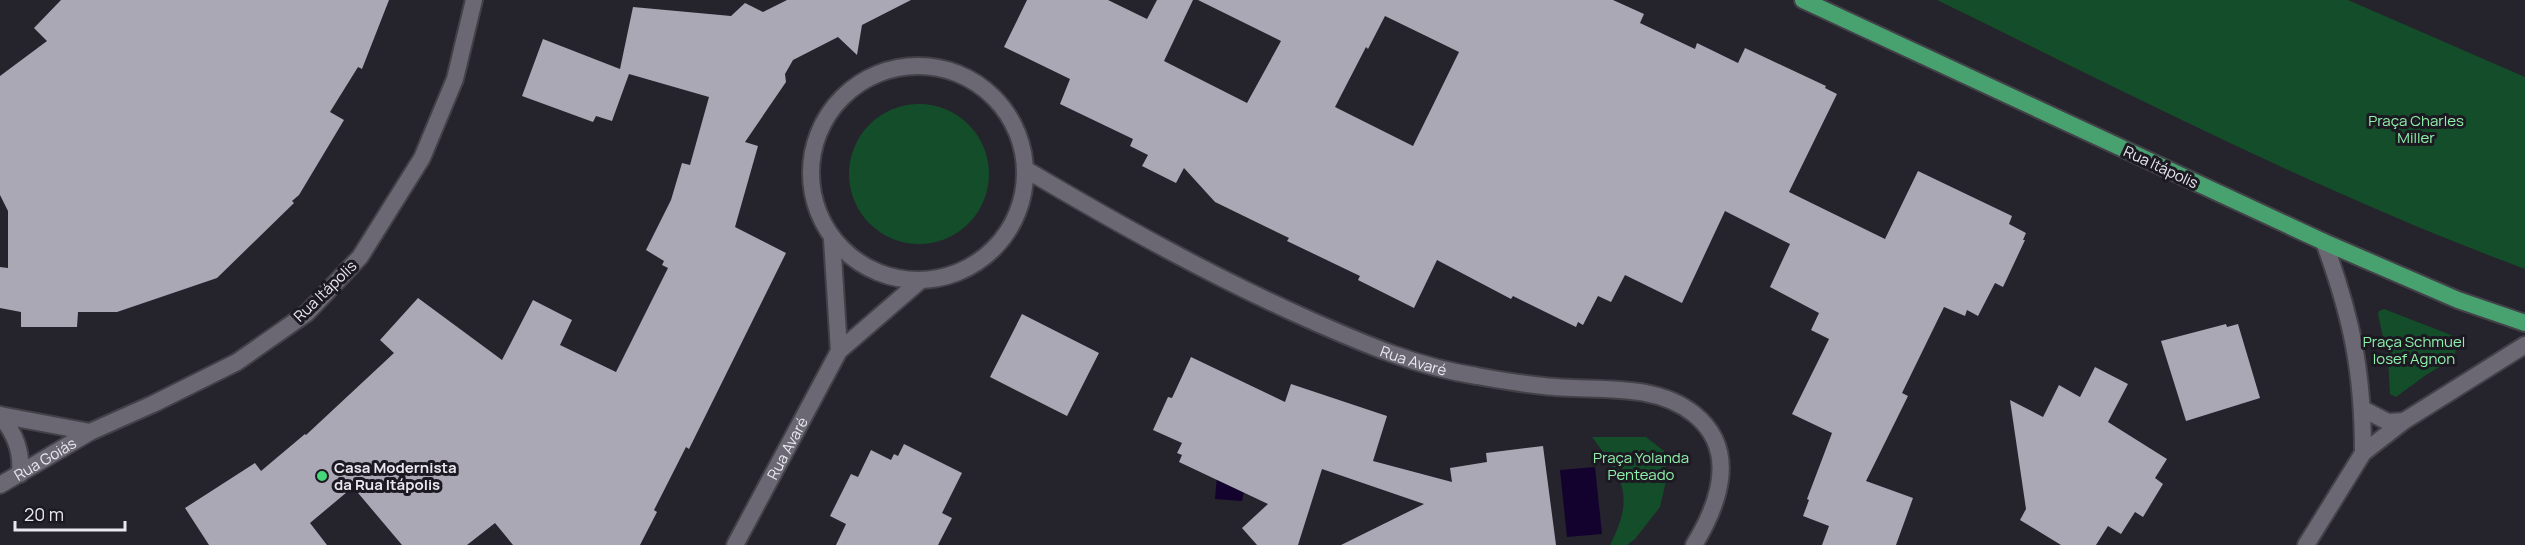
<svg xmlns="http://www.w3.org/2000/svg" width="2525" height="545" viewBox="0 0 2525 545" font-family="Manrope,sans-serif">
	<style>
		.green { fill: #144d29 }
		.water { fill: #14022e }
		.building { fill: #aba8b5; fill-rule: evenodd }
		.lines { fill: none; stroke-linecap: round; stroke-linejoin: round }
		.minor-casing { stroke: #434148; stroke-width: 20 }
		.primary-casing { stroke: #434148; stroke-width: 20 }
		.minor { stroke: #6b6874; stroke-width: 16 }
		.primary { stroke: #48a26f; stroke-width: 16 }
		.poi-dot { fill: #45d77a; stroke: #1c1922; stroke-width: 2 }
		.labels { text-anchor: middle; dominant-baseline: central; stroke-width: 6; stroke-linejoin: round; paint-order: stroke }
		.park-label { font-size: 15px; fill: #8ff0a9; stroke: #1c1922 }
		.street-label { font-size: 15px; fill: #e9e8ee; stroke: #1c1922 }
		.poi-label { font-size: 15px; font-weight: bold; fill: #e9e8ee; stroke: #1c1922; text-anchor: start }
	</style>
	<rect width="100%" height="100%" fill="#25232c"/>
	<!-- green -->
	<path class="green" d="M1937 0H2348L2525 77V269C2323 194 2131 95 1937 0Z
		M849 174a70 70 0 1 1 140 0a70 70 0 1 1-140 0Z
		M2384 309 2451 335 2457 345 2454 358 2426 375 2396 397 2390 394 2388 360 2378 314 2379 311Z
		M1592 437H1646L1664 451 1667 477 1660 507 1635 539 1627 545H1610C1636 494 1622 478 1592 437Z"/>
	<!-- water -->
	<path class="water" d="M1250 463 1242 501 1215 499 1217 476Z
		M1595 467 1602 534 1567 537 1560 470Z"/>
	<!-- building -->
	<path class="building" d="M61 0H389L362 69 358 67 330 112 344 120 299 195 292 201 294 203 217 278 117 312H78L77 327H21V312L0 308V267L8 268V211L0 195V76L47 41 34 28Z
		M787 0H911L862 25 857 55 838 37 793 60 785 74 786 82 745 142 758 146 735 227 786 253 689 449 686 447 654 510 657 512 640 545H513L495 523 467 545H402L353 487 310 523 327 545H209L185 508 255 463 261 471 305 434 306 435 394 353 380 340 418 298 502 360 533 300 572 320 560 345 616 372 668 268 662 265 664 261 646 250 671 200 682 163 690 165 709 97 629 74 612 121 596 116 593 122 522 96 543 39 620 69 633 7 731 16 745 3 763 12Z
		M1027 0H1108L1147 19 1157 0H1193L1164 61 1247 103 1281 41 1198 0H1613L1644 14 1640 23 1695 49 1697 43 1738 63 1745 48 1826 86 1825 88 1837 94 1789 192 1885 239 1918 171 2012 216 2009 224 2026 233 2023 240H2025L2003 287 1995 283 1978 316 1967 310 1965 316 1944 307 1902 393 1908 396 1866 481 1913 498 1896 545H1822L1829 526 1803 516 1809 500 1807 499 1832 433 1792 414 1829 339 1811 330 1819 313 1770 287 1790 244 1725 211 1682 303 1625 275 1611 302 1598 296 1583 325 1578 322 1576 327 1513 296 1511 299 1437 260 1414 308 1358 280 1360 276 1287 241 1289 238 1215 202 1184 168 1176 183 1142 166 1148 155 1130 146 1133 139 1060 104 1070 79 1004 47ZM1385 16 1459 52 1413 146 1335 107 1366 47 1368 49Z
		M1022 314 1099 353 1067 416 990 377Z
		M2226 324 2227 327 2238 324 2260 398 2186 421 2161 341Z
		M1191 357 1285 402 1291 384 1387 416 1373 461 1452 482 1450 468 1487 462 1486 453 1543 446 1556 545H1341L1424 504 1322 469 1298 545H1257L1242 528 1268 504 1179 462 1182 455 1177 453 1182 443 1153 430 1168 397 1172 398Z
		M2095 367 2128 384 2108 422 2167 459 2155 478 2163 484 2143 517 2135 512 2121 534 2108 526 2096 545H2061L2020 520 2026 509 2010 400 2043 417 2059 385 2080 397Z
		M904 444 962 473 942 513 952 518 938 545H836L846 524 830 516 851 474 858 477 871 450 891 460 894 454 898 456Z"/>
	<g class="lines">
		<defs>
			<g id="minor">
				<circle cx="918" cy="173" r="107"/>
				<path id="s1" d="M1025 169C1118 224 1211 276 1310 320 1364 344 1418 367 1477 376 1499 380 1522 384 1544 386 1593 392 1653 381 1694 414 1739 450 1719 504 1694 545"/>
				<path d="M832 239 839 351"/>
				<path d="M2324 242C2352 318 2363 372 2363 453"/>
				<path d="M2363 409 2388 422 2404 421"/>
				<path d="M0 415 90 432"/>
				<path d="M0 415C15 434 22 450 20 474"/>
				<path id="s2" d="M0 485 90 432 153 404 237 362 307 313 360 257 422 158 455 79 474 0"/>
				<path id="s3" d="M735 545 839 351 920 281"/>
				<path d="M2306 545 2363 453 2404 421 2525 345"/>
			</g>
			<path id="primary" d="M1803 0 2324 242 2458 300 2525 323"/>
		</defs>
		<!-- minor casing -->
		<use href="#minor" class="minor-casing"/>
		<!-- primary casing -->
		<use href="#primary" class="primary-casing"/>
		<!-- minor -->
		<use href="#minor" class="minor"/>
		<!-- primary -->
		<use href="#primary" class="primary"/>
	</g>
	<!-- markers -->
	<circle class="poi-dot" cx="322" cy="476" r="6"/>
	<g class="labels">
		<!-- park labels -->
		<g class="park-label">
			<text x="2416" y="120">Praça Charles<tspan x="2416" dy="17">Miller</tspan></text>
			<text x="2414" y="341">Praça Schmuel<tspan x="2414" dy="17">Iosef Agnon</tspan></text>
			<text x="1641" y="457">Praça Yolanda<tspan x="1641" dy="17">Penteado</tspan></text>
		</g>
		<!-- street labels -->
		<g class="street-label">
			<text transform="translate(2161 167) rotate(25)">Rua Itápolis</text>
			<text transform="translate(325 291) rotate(-44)">Rua Itápolis</text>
			<text stroke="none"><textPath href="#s1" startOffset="434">Rua Avaré</textPath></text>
			<text stroke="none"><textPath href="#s3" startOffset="110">Rua Avaré</textPath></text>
			<text stroke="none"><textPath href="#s2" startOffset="52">Rua Goiás</textPath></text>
		</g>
		<!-- poi labels -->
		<g class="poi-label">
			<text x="334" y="467">Casa Modernista<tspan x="334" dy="17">da Rua Itápolis</tspan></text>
		</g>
	</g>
	<!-- scale -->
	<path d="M15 521v9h110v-9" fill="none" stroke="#e9e8ee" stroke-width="3"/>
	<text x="24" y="521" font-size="18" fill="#e9e8ee" stroke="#1c1922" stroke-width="4.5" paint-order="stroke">20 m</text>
</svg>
